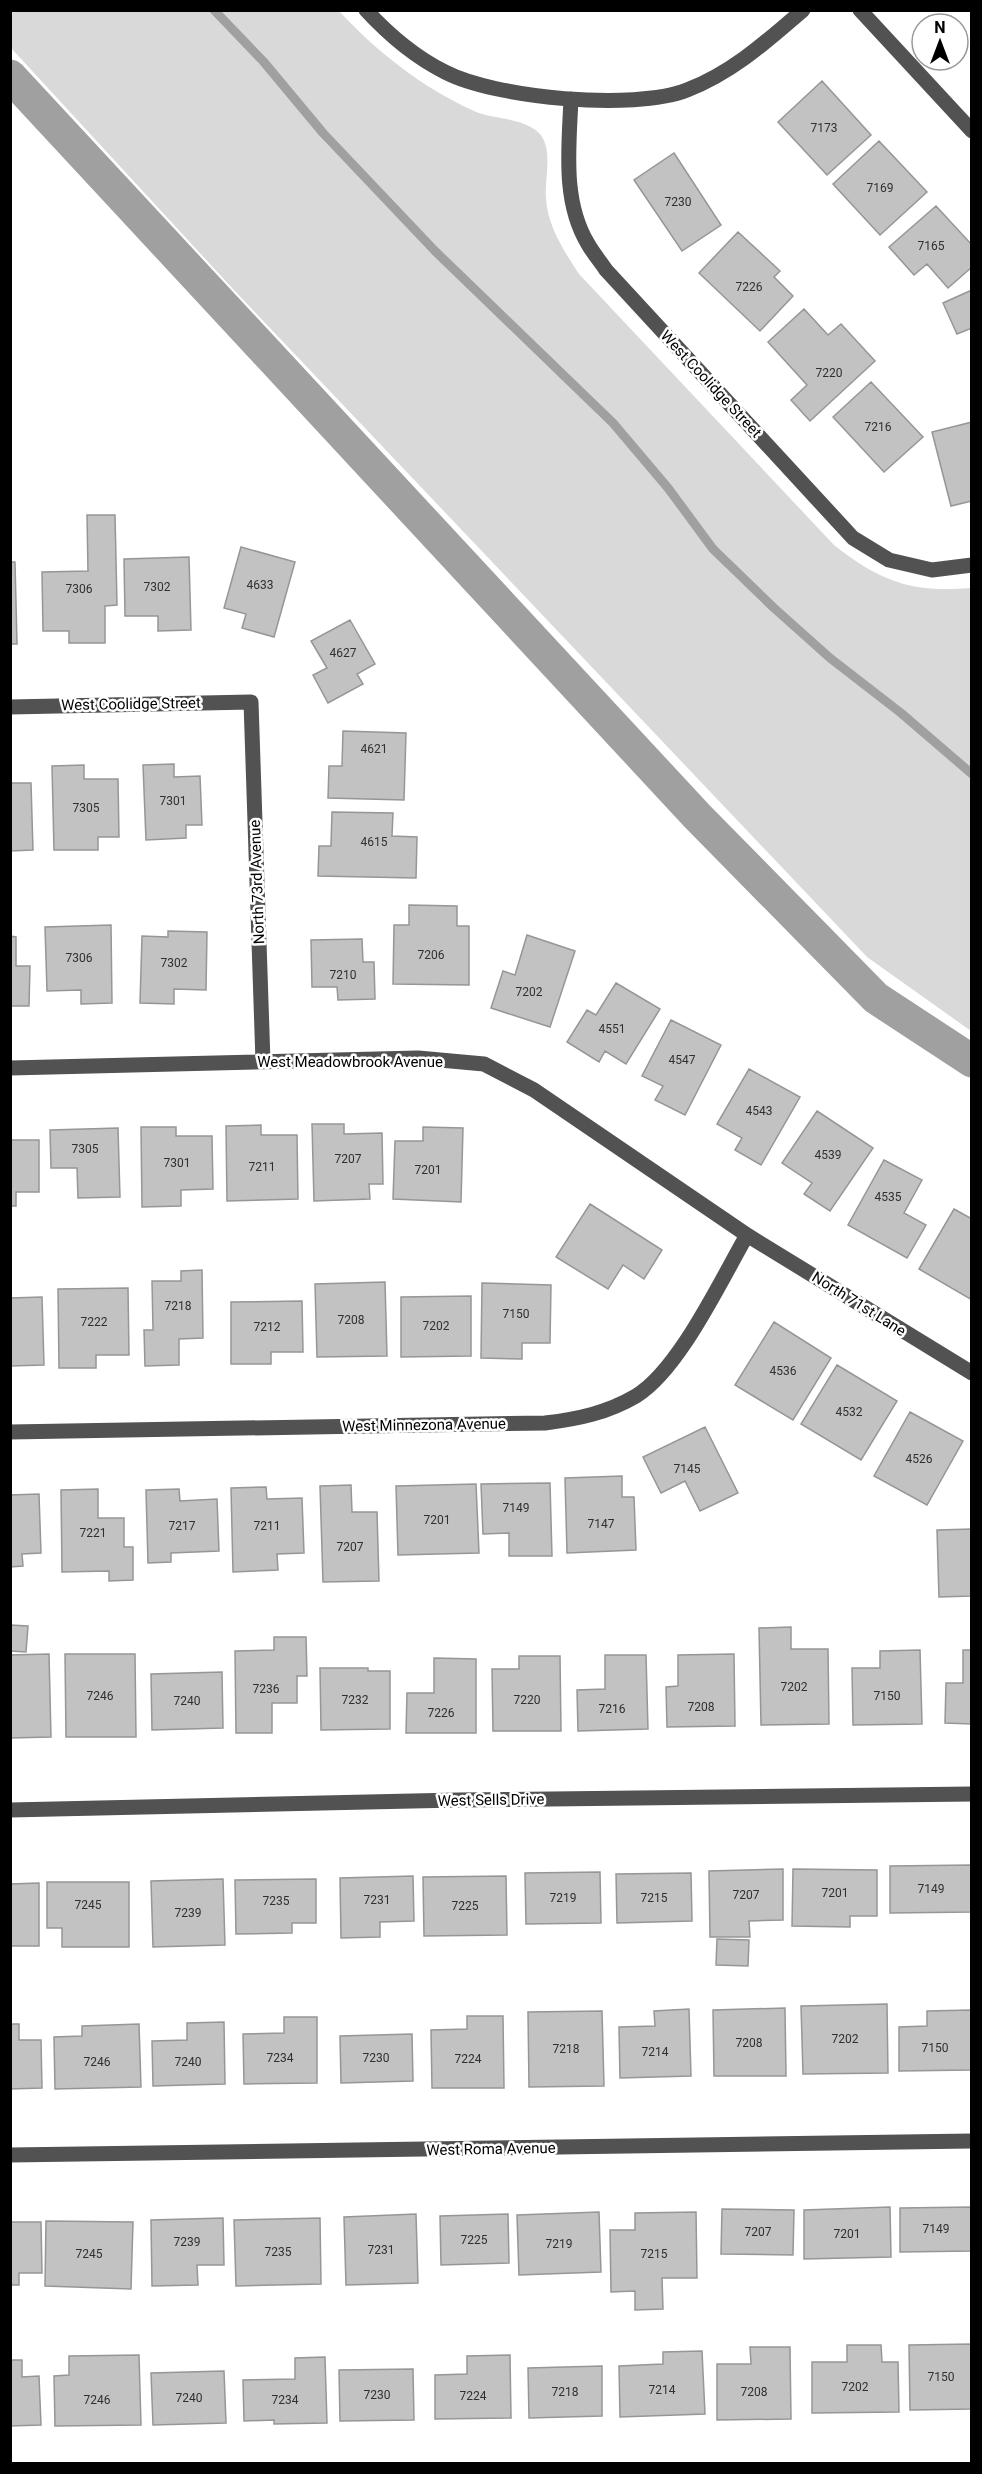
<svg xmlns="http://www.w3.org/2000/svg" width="982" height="2474" viewBox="0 0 982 2474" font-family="Roboto,sans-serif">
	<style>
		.green { fill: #d9d9d9 }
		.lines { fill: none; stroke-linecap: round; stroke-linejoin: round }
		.stream { stroke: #a0a0a0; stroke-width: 9 }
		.canal { stroke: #a0a0a0; stroke-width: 33 }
		.building { fill: #c2c2c2; stroke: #969696; stroke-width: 1.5 }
		.minor { stroke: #525252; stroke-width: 15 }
		.labels { text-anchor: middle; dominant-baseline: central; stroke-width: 5; stroke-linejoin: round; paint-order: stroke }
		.number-label { font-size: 12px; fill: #303030 }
		.street-label { font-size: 15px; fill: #000; stroke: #fff }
	</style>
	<rect width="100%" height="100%" fill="#fff"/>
	<!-- green -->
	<path class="green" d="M11 10 339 11C378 53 422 87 474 111 494 120 523 117 539 133 554 149 544 179 546 199 548 227 564 251 579 274L834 545C881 582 912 593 971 588V1031L867 957 233 289 11 48Z"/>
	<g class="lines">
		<!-- stream -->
		<path class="stream" d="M214 10 263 61 323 133 435 251 613 423 668 488 713 549 774 608 830 658 901 713 972 774"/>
		<!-- canal -->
		<path class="canal" d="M10 76 697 816 876 998 972 1061"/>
	</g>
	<!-- building -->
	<path class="building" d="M822 81 871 135 827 175 778 122Z
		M879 141 927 192 880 235 833 184Z
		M674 153 721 225 682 251 634 180Z
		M936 206 972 245V267L948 288 927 264 914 275 889 247Z
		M738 232 780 271 774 277 793 296 760 331 699 273Z
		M972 290V328L957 334 943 303Z
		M804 309 828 335 841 324 875 361 810 421 791 400 807 385 768 342Z
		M871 382 923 437 884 472 833 417Z
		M972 422V501L951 506 932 432Z
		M87 515H115L117 605 105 606V643H69V631H43L42 572 88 571Z
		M241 547 295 562 274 637 242 628 246 614 224 608Z
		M189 557 191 630 158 631V616H125L124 559Z
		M10 562H15L17 644H10Z
		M350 620 375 664 357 674 363 684 328 703 313 675 327 668 311 641Z
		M343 731 406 733 404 800 328 798 329 766H342Z
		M174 764V777L200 776 202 825H186V838L146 840 143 765Z
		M84 765V779H118L119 837H98V850H54L52 766Z
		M10 783H31L33 850 10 851Z
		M332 812 393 813 392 836 417 837 416 878 318 876 319 846H331Z
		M409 905 457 906V926H469V985L393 984 394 925H409Z
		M111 925 112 1003 81 1004V990L47 991 45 927Z
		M168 931 207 932 206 990 174 989V1004L140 1003 142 936 168 937Z
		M527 935 575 951 550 1027 491 1008 503 971 515 975Z
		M10 936 16 937V966H30L29 1006H10Z
		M362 939 363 962H374L375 999 338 1000 337 987H312L311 940Z
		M616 983 660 1009 626 1064 605 1051 599 1062 567 1042 587 1010 596 1015Z
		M671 1020 721 1045 685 1115 655 1100 663 1086 642 1076Z
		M749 1069 800 1097 761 1165 735 1150 742 1138 717 1124Z
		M817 1111 873 1148 830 1211 804 1194 812 1183 782 1163Z
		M312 1124H344V1134L382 1133 383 1184H369L370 1199 314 1201Z
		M261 1125V1135H297L298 1199 227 1201 226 1126Z
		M141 1127H176V1136H212L213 1189 181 1190V1206L142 1207Z
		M423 1127 463 1128 461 1202 393 1199 395 1141H423Z
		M118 1128 120 1197 78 1198 77 1168H51L50 1130Z
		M10 1140H39V1192H16V1206H10Z
		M884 1160 922 1180 904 1213 926 1225 907 1258 848 1225Z
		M590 1204 662 1250 644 1279 623 1265 608 1289 556 1257Z
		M954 1209 972 1219V1300L919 1269Z
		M202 1270 203 1338 179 1339V1365L145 1366 144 1330H153L152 1281H181V1271Z
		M385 1282 387 1356 317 1357 315 1284Z
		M482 1283 551 1285 550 1343H522V1359L481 1358Z
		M128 1288 129 1355H96V1368H59L58 1289Z
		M471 1296V1356L401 1357V1297Z
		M42 1297 44 1365 10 1366V1298Z
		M302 1301 303 1352H271V1364H231V1302Z
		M774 1322 831 1358 793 1420 735 1385Z
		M837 1365 897 1401 861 1460 801 1424Z
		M910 1412 963 1441 927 1505 874 1476Z
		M705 1427 738 1493 700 1511 685 1481 661 1493 643 1457Z
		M622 1476V1497H634L636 1550 567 1553 565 1478Z
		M550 1483 552 1556H509V1533L483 1534 481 1484Z
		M476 1484 479 1553 398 1555 396 1486Z
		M351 1485 352 1512H377L379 1581 323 1582 320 1486Z
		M266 1487 267 1499 302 1498 304 1553 277 1554 278 1570 233 1572 231 1488Z
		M98 1489V1518H124V1547H133V1580L109 1581V1571L62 1572 61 1490Z
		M179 1489 180 1501 217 1499 219 1551 171 1553V1562L148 1563 146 1490Z
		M39 1494 41 1553 22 1554 23 1566 10 1567V1495Z
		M972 1529V1596L939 1597 937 1530Z
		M10 1625 28 1626 26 1652 10 1651Z
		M791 1627V1649H828L829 1724 761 1725 759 1628Z
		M274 1637H306L307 1676H297V1703H272V1733H236L235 1651 274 1650Z
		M920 1650 922 1724 853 1725 852 1668H880V1651Z
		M963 1650H972V1724L945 1723 946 1683H963Z
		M49 1654 51 1737 10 1738V1655Z
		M65 1654H135L136 1737H66Z
		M734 1654 735 1726 667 1727 666 1687 678 1686V1655Z
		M605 1655H646L648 1729 578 1731 577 1690 605 1689Z
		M519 1656H560L561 1731H493L492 1669H519Z
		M434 1658 476 1659V1733H406L407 1693H434Z
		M320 1668H368V1671H390V1729L321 1730Z
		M222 1672 223 1728 152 1730 151 1674Z
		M972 1865V1912L890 1913V1866Z
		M783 1869V1920L749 1921 750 1937H710L709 1871Z
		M793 1869 877 1870V1916H850V1927L792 1926Z
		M600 1872 601 1923 526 1924 525 1873Z
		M691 1873 692 1921 617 1923 616 1874Z
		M413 1876 414 1921 380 1922V1937L341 1938 340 1878Z
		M506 1876 507 1935 424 1936 423 1877Z
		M223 1879 225 1945 153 1947 151 1881Z
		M316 1879V1923H292V1933L236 1934 235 1880Z
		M47 1882H129V1947H62V1928H47Z
		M39 1883V1946H10V1884Z
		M717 1939 749 1940 748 1966 716 1965Z
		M887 2004 888 2073 803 2074 801 2006Z
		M785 2008 786 2076H714L713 2010Z
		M689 2009 691 2076 620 2078 619 2027 655 2026 654 2011Z
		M971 2010V2070L899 2071V2027L927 2026V2011Z
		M602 2011 604 2086 529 2087 528 2012Z
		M467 2016H503L504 2088H432L431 2030 467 2029Z
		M284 2017H317V2083L244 2084 243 2034 284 2033Z
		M224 2022 225 2084 153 2086 152 2041 187 2040V2023Z
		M10 2024H19V2040H41L42 2088 10 2089Z
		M139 2024 141 2087 55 2089 54 2037 82 2036V2026Z
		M412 2034 413 2081 341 2083 340 2036Z
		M890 2207 891 2257 804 2259V2210Z
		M972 2207V2251L900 2252V2208Z
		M722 2209 794 2210 793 2255 721 2254Z
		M599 2212 601 2272 519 2275 517 2215Z
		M696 2212 697 2278H662L663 2309 635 2310V2291L611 2292 610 2230H635V2213Z
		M416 2214 418 2283 346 2285 344 2217Z
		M508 2214 509 2263 441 2265 440 2216Z
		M223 2218 224 2265H197L198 2285 152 2286 151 2220Z
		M320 2218 321 2284 236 2286 234 2220Z
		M46 2221 133 2222 131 2289 45 2286Z
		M10 2222H41L42 2273H19V2285H10Z
		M972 2344V2409L910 2410 909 2345Z
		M847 2345H881L882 2362H898L899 2412 812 2413V2362H847Z
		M750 2347H790L791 2419 717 2420V2364H751Z
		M702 2351 705 2414 620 2417 619 2366 663 2364V2352Z
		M139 2355 141 2425 55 2426 54 2376 69 2375V2356Z
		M510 2355 511 2418 435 2419V2375L467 2374V2356Z
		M325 2357 327 2423 274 2424V2420L244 2421 243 2380 295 2379V2358Z
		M10 2360H22V2377L39 2376 41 2425 10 2426Z
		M602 2366V2416L529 2418 528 2368Z
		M413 2369 414 2420 340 2421 339 2370Z
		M224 2371 226 2423 153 2425 151 2373Z"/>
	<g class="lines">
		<!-- minor -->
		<path class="minor" d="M366 10C389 35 415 57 445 72 495 98 633 111 687 90 732 73 767 41 803 10
			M860 10 972 131
			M571 99C569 147 562 201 588 244 593 253 600 261 606 270L853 538 889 560 932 570 972 565
			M10 707 251 702 263 1062
			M10 1068 418 1058 484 1064 534 1090 747 1235 972 1373
			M10 1432 545 1423C578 1419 607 1413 636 1396 679 1370 721 1280 747 1235
			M10 1810 458 1800 972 1794
			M10 2155 972 2141"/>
	</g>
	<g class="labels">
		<!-- number labels -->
		<g class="number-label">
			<text x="824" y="128">7173</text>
			<text x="880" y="188">7169</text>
			<text x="678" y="202">7230</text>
			<text x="931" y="246">7165</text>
			<text x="749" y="287">7226</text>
			<text x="829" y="373">7220</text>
			<text x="878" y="427">7216</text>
			<text x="260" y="585">4633</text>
			<text x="157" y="587">7302</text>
			<text x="79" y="589">7306</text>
			<text x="343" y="653">4627</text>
			<text x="374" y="749">4621</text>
			<text x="173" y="801">7301</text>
			<text x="86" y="808">7305</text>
			<text x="374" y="842">4615</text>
			<text x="431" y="955">7206</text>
			<text x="79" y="958">7306</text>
			<text x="174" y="963">7302</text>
			<text x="343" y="975">7210</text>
			<text x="529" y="992">7202</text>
			<text x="612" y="1029">4551</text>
			<text x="682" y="1060">4547</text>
			<text x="759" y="1111">4543</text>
			<text x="85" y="1149">7305</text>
			<text x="828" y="1155">4539</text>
			<text x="348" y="1159">7207</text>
			<text x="177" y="1163">7301</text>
			<text x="262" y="1167">7211</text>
			<text x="428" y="1170">7201</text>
			<text x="888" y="1197">4535</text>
			<text x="178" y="1306">7218</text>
			<text x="516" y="1314">7150</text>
			<text x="351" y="1320">7208</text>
			<text x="94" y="1322">7222</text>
			<text x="436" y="1326">7202</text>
			<text x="267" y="1327">7212</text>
			<text x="783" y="1371">4536</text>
			<text x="849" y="1412">4532</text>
			<text x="919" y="1459">4526</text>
			<text x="687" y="1469">7145</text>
			<text x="516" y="1508">7149</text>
			<text x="437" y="1520">7201</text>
			<text x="601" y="1524">7147</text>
			<text x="182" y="1526">7217</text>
			<text x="267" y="1526">7211</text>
			<text x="93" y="1533">7221</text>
			<text x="350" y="1547">7207</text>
			<text x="794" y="1687">7202</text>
			<text x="266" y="1689">7236</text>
			<text x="100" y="1696">7246</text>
			<text x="887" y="1696">7150</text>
			<text x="355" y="1700">7232</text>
			<text x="527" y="1700">7220</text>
			<text x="187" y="1701">7240</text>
			<text x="701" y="1707">7208</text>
			<text x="612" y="1709">7216</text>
			<text x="441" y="1713">7226</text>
			<text x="931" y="1889">7149</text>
			<text x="835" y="1893">7201</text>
			<text x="746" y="1895">7207</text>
			<text x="563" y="1898">7219</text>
			<text x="654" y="1898">7215</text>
			<text x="377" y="1900">7231</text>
			<text x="276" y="1901">7235</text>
			<text x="88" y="1905">7245</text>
			<text x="465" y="1906">7225</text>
			<text x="188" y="1913">7239</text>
			<text x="845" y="2039">7202</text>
			<text x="749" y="2043">7208</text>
			<text x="935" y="2048">7150</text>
			<text x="566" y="2049">7218</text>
			<text x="655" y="2052">7214</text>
			<text x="280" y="2058">7234</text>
			<text x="376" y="2058">7230</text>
			<text x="468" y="2059">7224</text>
			<text x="97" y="2062">7246</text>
			<text x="188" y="2062">7240</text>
			<text x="936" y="2229">7149</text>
			<text x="758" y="2232">7207</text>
			<text x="847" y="2234">7201</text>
			<text x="474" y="2240">7225</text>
			<text x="187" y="2242">7239</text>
			<text x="559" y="2244">7219</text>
			<text x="381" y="2250">7231</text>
			<text x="278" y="2252">7235</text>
			<text x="89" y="2254">7245</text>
			<text x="654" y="2254">7215</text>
			<text x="941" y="2377">7150</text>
			<text x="855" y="2387">7202</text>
			<text x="662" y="2390">7214</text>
			<text x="565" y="2392">7218</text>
			<text x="754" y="2392">7208</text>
			<text x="377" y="2395">7230</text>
			<text x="473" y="2396">7224</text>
			<text x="189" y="2398">7240</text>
			<text x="97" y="2400">7246</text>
			<text x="285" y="2400">7234</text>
		</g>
		<!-- street labels -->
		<g class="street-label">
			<text transform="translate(711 384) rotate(47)">West Coolidge Street</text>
			<text transform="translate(131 704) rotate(-1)">West Coolidge Street</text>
			<text transform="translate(257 882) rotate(-92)">North 73rd Avenue</text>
			<text x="350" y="1062">West Meadowbrook Avenue</text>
			<text transform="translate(859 1304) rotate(32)">North 71st Lane</text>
			<text transform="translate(424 1425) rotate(-1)">West Minnezona Avenue</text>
			<text transform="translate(491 1800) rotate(-1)">West Sells Drive</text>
			<text transform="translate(491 2149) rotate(-1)">West Roma Avenue</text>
		</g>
	</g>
	<!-- border -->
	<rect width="982" height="2474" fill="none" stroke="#000000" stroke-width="24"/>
	<!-- north arrow -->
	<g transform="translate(940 42)"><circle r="28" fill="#ffffff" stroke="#999999" stroke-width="1.5"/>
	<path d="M0-4.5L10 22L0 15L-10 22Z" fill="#000000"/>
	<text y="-9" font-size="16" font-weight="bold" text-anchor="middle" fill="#000000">N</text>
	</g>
</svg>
